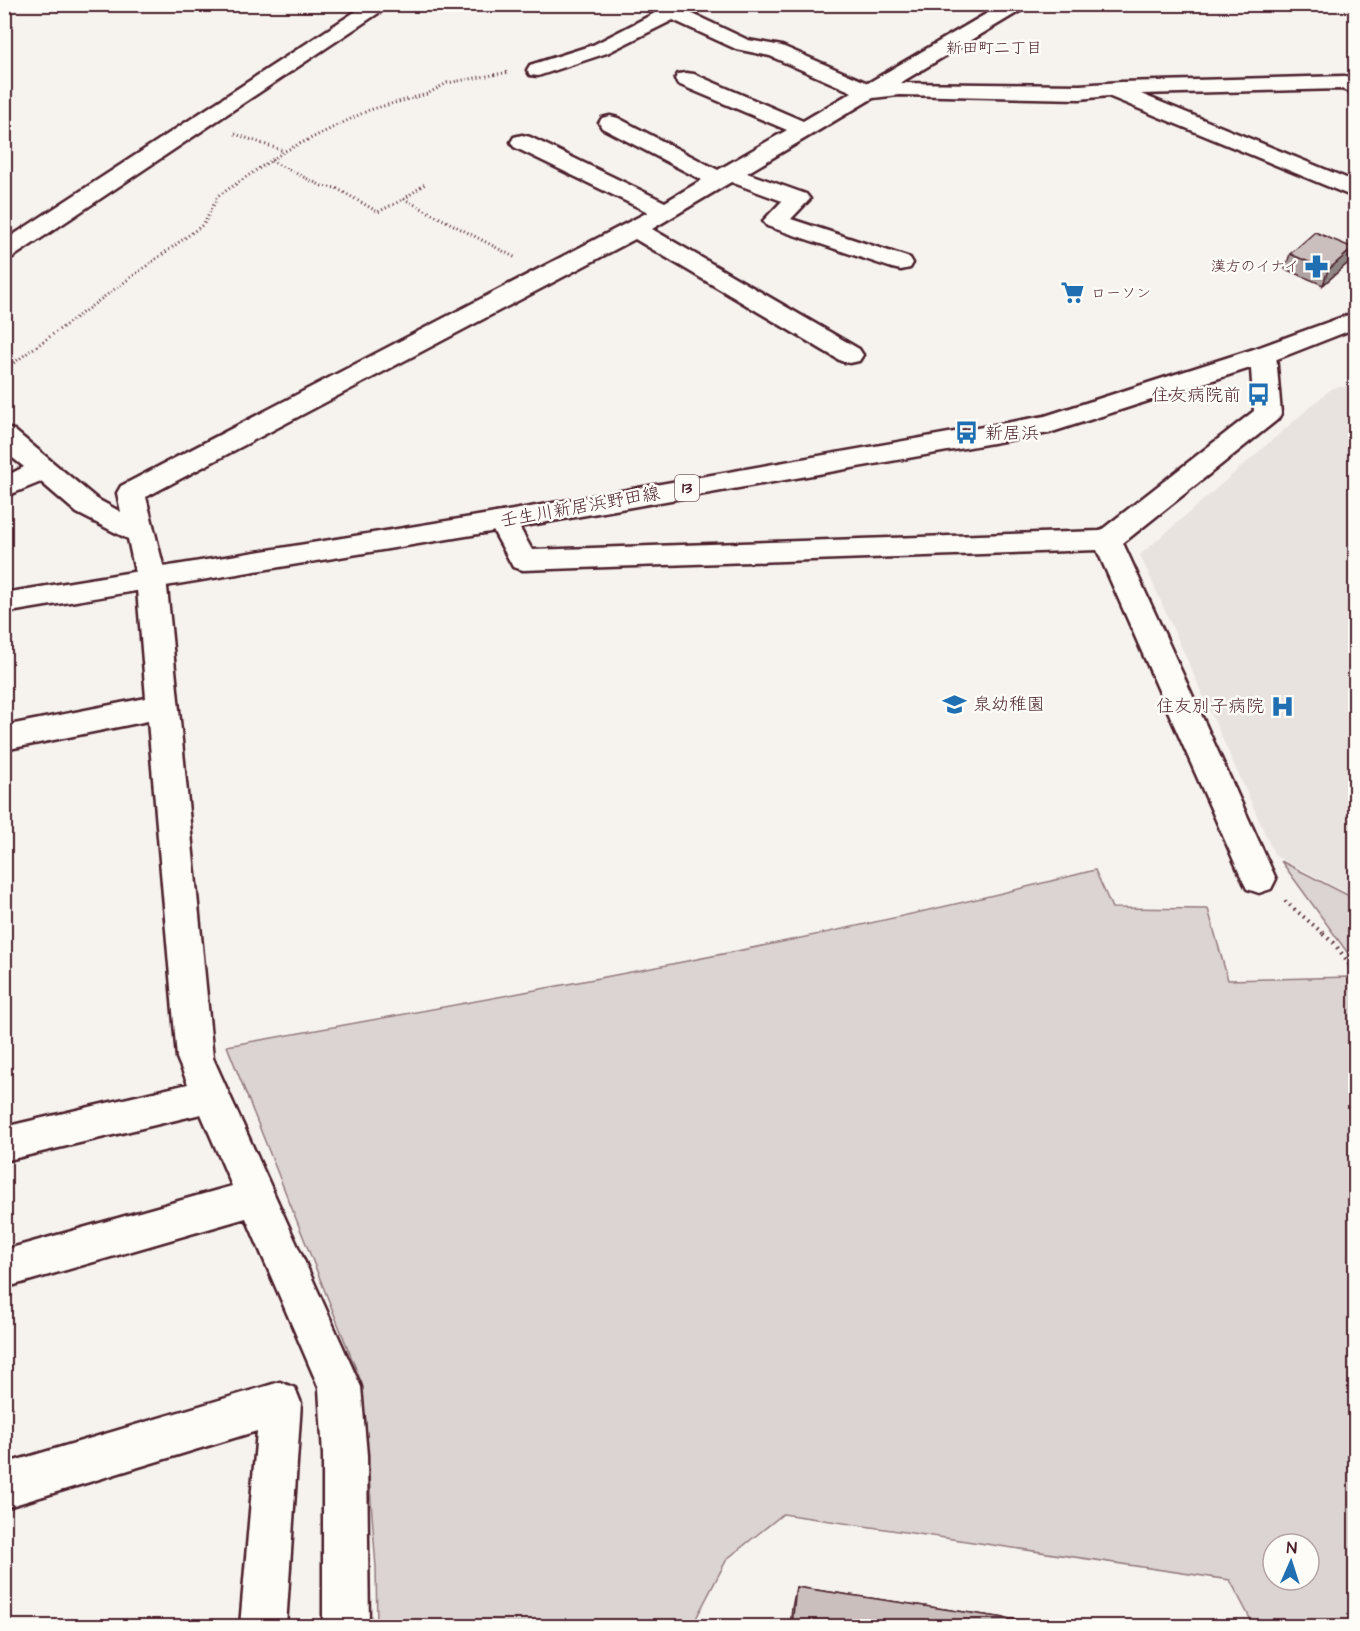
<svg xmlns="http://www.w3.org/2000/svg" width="1360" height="1631" viewBox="0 0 1360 1631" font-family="'Architects Daughter','Klee One',sans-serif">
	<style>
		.built { fill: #e9e3e0 }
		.green { fill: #dcd4d2; stroke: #937a7e; stroke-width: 1.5; fill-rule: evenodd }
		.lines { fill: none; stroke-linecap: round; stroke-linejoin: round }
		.minor-casing { stroke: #4a1f2b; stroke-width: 5 }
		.major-casing { stroke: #4a1f2b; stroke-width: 5 }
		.path-far2 { stroke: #4a1f2b; stroke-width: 3; stroke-dasharray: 1 3; stroke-linecap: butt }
		.path-far1 { stroke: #4a1f2b; stroke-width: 4; stroke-dasharray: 1.5 4.5; stroke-linecap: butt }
		.path { stroke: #4a1f2b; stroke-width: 4.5; stroke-dasharray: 1.5 5; stroke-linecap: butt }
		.minor { fill: #fdfcf7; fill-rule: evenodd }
		.major { fill: #fdfcf7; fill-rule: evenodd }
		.wall { fill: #afa4a3; stroke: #4a1f2b; stroke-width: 1.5 }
		.shaded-wall { fill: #8e8685; stroke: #4a1f2b; stroke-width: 1.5 }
		.building { fill: #cbbfbe; stroke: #4a1f2b; stroke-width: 1.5 }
		.labels { text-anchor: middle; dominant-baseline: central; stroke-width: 5; stroke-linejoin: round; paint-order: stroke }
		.far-poi-label { font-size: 15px; fill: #4a1f2b; stroke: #fdfcf7; text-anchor: end }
		.far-neighbourhood-label { font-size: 16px; fill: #4a1f2b; stroke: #fdfcf7 }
		.shield { fill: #fdfcf7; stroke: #806168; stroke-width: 1.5 }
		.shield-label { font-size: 16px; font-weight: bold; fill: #4a1f2b }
		.poi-label { font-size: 18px; fill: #4a1f2b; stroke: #fdfcf7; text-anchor: end }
		.street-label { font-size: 18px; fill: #4a1f2b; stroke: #fdfcf7 }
	</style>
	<rect width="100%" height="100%" fill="#f6f3ef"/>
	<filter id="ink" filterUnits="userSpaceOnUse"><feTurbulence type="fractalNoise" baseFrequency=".0167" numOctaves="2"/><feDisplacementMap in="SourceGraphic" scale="12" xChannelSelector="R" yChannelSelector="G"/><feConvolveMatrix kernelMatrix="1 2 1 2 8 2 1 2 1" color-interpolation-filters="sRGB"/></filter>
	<g filter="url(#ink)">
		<!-- built -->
		<path class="built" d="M1355 385H1356L1355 897 1275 856 1140 555 1332 388Z"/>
		<!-- green -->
		<path class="green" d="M1281 861 1355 899V963Z
			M1095 870 1112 908 1208 909 1228 980 1349 977 1355 990V1626H1254L1230 1580 783 1514 727 1559 692 1626H377L376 1567 362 1384 227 1046C518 994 809 943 1095 870ZM1273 1544H1309V1580H1273Z"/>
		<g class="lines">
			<defs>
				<path id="minor" d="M367 4H392L13 257 4 259V241Z
					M639 4H671L680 8 748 40 782 46 868 83 1003 4H1028L1025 8 900 83 1080 85 1121 82 1344 76 1356 79V93L1341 89 1141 94 1356 182V198L1108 96 1080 99 899 95 873 98 747 173 806 194 810 199 791 219 910 258 913 263 910 268 901 270 892 268 767 226 763 221 782 201 731 182 652 229 859 349 863 355 859 361 850 363 841 361 635 239 146 497 166 577 213 1058 361 1387 367 1455 369 1626H323V1455L319 1388 246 1218 4 1288V1250L232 1186 201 1114 4 1161V1127L188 1084 177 1058 148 721 4 750V726L146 698 136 577 128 539 77 513 41 482 4 497V477L24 467 4 451V428L14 430 97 499 121 512 117 493 121 486 648 212 514 147 511 142 514 137 522 135 530 137 665 202 702 180 602 128 599 123 602 118 610 116 618 118 718 170 787 130 678 84 675 79 678 74 686 73 694 74 803 121 852 92 770 56 736 49 673 20 607 53 538 76 530 75 527 70 530 65 593 45 655 13 642 8Z
					M1263 347 1272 349 1276 355 1281 414 1277 420 1123 543 1276 879 1271 889 1259 893 1247 889 1242 879 1097 550 523 570 513 567 488 521 492 514 502 512 512 514 532 550 1100 531 1254 411 1250 355 1254 349Z
					M280 1382 295 1388 301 1403 286 1626H240L257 1431 4 1508V1464Z"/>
				<path id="major" d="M1356 312V328L1272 361 1049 433 502 530 4 613V593L502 512 1045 416 1254 349Z"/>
			</defs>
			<!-- minor casing -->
			<use href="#minor" class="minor-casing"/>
			<!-- major casing -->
			<use href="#major" class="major-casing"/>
			<!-- path-far2 -->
			<path class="path-far2" d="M235 134 284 151
				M271 161 322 186 336 188 378 212 404 199 516 258
				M404 199 425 184
				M4 370 204 224 218 196 285 151 369 110 427 94 447 83 510 72"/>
			<!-- path-far1 -->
			<path class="path-far1" d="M1285 901 1325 935"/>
			<!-- path -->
			<path class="path" d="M1323 934 1334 943 1356 974"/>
			<!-- minor -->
			<use href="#minor" class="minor"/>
			<!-- major -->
			<use href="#major" class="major"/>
		</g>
		<!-- wall -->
		<path class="wall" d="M1290 254 1348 263 1323 285 1285 269Z
			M796 1587 1058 1626H790L792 1608Z"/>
		<!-- shaded-wall -->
		<path class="shaded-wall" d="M1353 248 1348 263 1323 285 1328 270Z"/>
		<!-- building -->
		<path class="building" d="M1315 232 1353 248 1328 270 1290 254Z
			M796 1587 1058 1626H792Z"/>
	</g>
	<!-- icons -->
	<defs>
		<symbol id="pharmacy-bare" viewBox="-9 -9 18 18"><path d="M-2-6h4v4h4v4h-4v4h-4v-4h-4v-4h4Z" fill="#1f6fb2" stroke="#fdfcf7" stroke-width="2.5" paint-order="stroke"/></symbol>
		<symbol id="supermarket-bare" viewBox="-9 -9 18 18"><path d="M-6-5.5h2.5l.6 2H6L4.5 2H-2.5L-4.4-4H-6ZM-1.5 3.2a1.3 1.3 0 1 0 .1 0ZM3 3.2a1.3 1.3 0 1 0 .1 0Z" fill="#1f6fb2" stroke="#fdfcf7" stroke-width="2.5" paint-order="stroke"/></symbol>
		<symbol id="bus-bare" viewBox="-9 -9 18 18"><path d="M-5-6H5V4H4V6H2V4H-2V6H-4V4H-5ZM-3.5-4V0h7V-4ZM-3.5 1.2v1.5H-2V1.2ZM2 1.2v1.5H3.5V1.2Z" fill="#1f6fb2" stroke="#fdfcf7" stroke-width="2.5" paint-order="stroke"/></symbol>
		<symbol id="school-bare" viewBox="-9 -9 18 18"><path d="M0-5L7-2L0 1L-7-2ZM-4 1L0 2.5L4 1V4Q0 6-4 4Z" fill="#1f6fb2" stroke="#fdfcf7" stroke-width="2.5" paint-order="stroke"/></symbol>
		<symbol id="hospital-bare" viewBox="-9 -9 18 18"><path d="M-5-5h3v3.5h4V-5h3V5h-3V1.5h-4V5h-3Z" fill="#1f6fb2" stroke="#fdfcf7" stroke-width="2.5" paint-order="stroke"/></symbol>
	</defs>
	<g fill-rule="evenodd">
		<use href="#pharmacy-bare" x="1300" y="250" width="33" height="33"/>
		<use href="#supermarket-bare" x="1056" y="276" width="33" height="33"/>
		<use href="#bus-bare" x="1242" y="378" width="33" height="33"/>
		<use href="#bus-bare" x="950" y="416" width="33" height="33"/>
		<use href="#school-bare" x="938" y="688" width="33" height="33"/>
		<use href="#hospital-bare" x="1266" y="690" width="33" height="33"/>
	</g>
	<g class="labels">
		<!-- far-poi labels -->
		<g class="far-poi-label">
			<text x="1299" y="266">漢方のイナイ</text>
			<text x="1091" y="293" text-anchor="start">ローソン</text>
		</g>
		<!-- far-neighbourhood labels -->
		<g class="far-neighbourhood-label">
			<text x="994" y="48">新田町二丁目</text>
		</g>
		<!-- shield labels -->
		<rect class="shield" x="675" y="475" width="24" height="26" rx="4.5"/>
		<g class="shield-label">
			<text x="687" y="488">13</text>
		</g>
		<!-- poi labels -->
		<g class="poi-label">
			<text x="1241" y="395">住友病院前</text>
			<text x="985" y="433" text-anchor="start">新居浜</text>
			<text x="973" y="704" text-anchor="start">泉幼稚園</text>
			<text x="1264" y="706">住友別子病院</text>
		</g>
		<!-- street labels -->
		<g class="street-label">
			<text transform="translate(580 507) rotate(-10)">壬生川新居浜野田線</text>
		</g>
	</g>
	<!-- margin -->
	<rect width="1360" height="1631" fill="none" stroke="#fdfcf7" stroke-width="24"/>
	<rect x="12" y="12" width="1336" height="1607" fill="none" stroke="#4a1f2b" stroke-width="2" filter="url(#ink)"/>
	<!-- north arrow -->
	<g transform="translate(1291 1562) rotate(3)"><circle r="28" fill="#fdfcf7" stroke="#b5a4a5" stroke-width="1.5"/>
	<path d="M0-4.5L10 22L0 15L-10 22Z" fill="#1f6fb2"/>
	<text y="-9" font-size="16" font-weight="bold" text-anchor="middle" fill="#4a1f2b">N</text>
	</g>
</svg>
